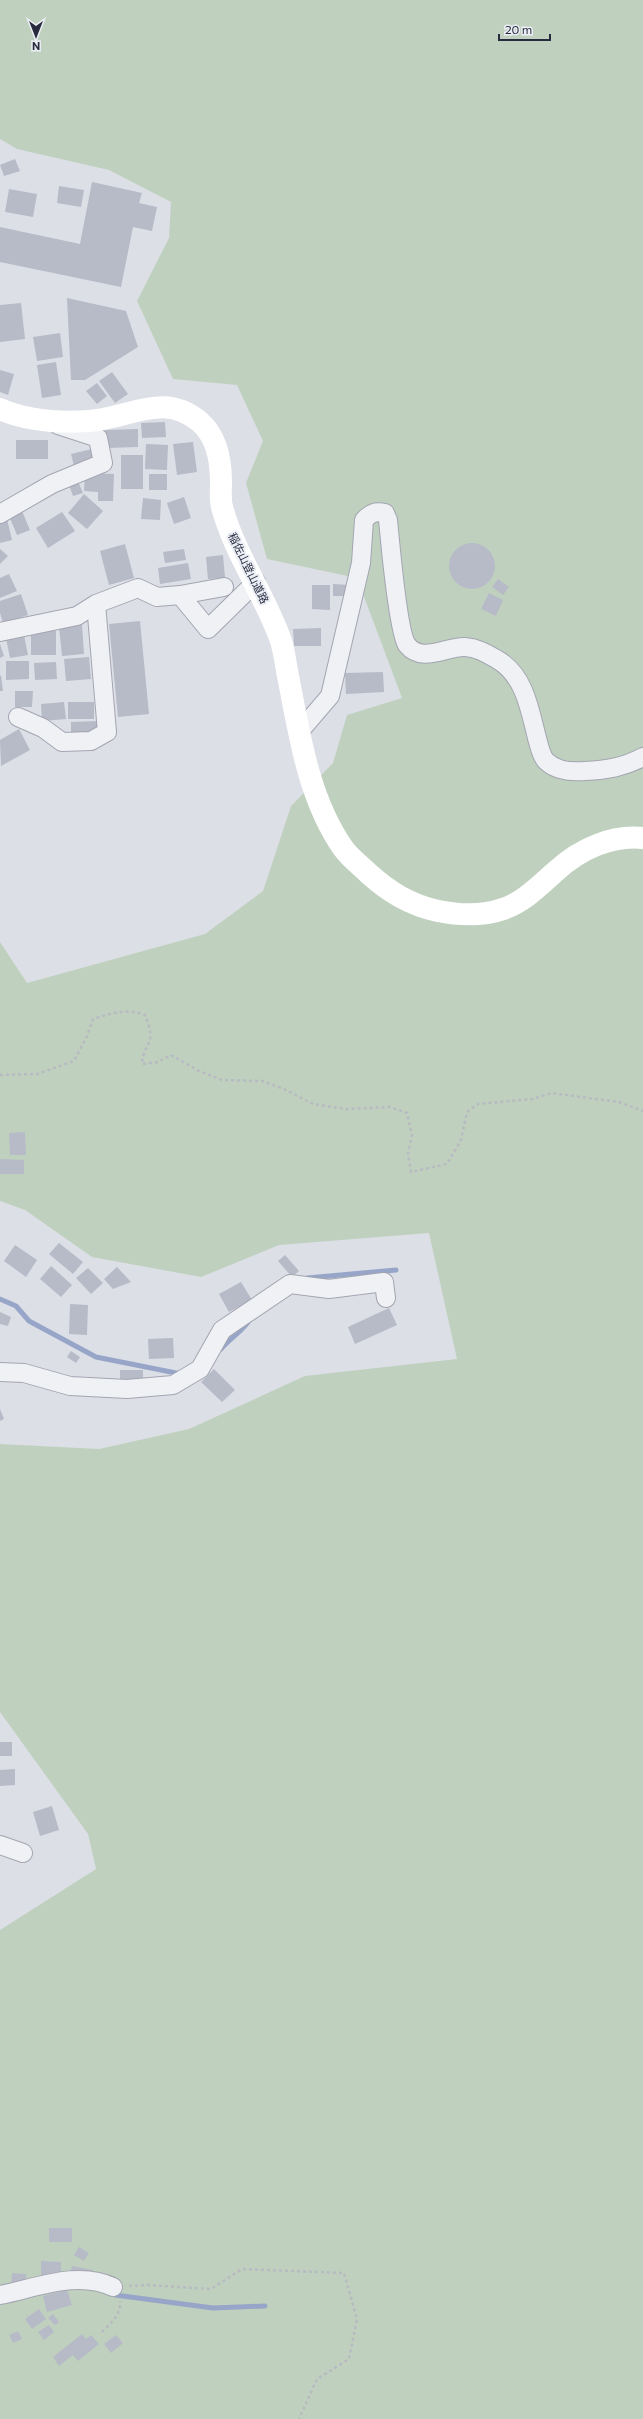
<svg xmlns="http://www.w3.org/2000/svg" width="643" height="2419" viewBox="0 0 643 2419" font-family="Commissioner,'Noto Sans JP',sans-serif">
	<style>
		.green { fill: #bfd1be }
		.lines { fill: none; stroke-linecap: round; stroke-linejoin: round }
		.stream { stroke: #97a6c8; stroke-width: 5 }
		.building { fill: #b7bac7 }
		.street-casing { stroke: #a3a5b1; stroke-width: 20 }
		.path { stroke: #b8bac2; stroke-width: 2.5; stroke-dasharray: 3 3; stroke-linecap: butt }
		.street { stroke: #f0f1f5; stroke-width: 18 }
		.secondary { stroke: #fff; stroke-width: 22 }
		.labels { text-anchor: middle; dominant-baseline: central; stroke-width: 4; stroke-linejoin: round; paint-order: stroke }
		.street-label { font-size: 11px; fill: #272b3e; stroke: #eceef5 }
	</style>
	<rect width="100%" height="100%" fill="#dddfe7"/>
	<!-- green -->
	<path class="green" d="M0 0H643V2419H0V1930L96 1869 88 1834 0 1712V1444L99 1449 189 1429 305 1376 457 1359 429 1233 279 1245 201 1277 92 1257 25 1210 0 1201V942L27 983 205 934 263 891 291 806 333 763 347 715 402 698 357 578 267 559 246 483 263 441 237 385 173 379 137 301 169 238 171 202 109 170 17 149 0 139Z"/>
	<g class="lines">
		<!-- stream -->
		<path class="stream" d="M307 1278 396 1270
			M0 1299 16 1306 29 1321 96 1357 181 1374
			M221 1349C230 1338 247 1328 252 1316
			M115 2295 213 2308 265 2306"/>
	</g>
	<!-- building -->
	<path class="building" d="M15 159 20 171 4 176 0 165Z
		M92 182 142 193 139 203 157 207 152 231 133 227 121 287 0 262V227L80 244Z
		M59 186 84 190 81 207 57 203Z
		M9 189 37 194 33 217 5 212Z
		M67 298 126 311 138 347 85 380H71Z
		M21 303 25 339 0 342V305Z
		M60 333 63 357 37 361 33 337Z
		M56 362 61 395 42 398 37 365Z
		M0 370 14 374 8 395 0 392Z
		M112 372 128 394 115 403 99 381Z
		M97 383 107 396 97 404 86 391Z
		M165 422 166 437 142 438 141 423Z
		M138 429V447L106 448 105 430Z
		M16 440H48V459H16Z
		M193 442 197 472 177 475 173 444Z
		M146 444 168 445 167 470 145 469Z
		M96 448 99 461 74 466 71 454Z
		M121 455H143V489H121Z
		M85 473 114 474 113 501H98V492L84 491Z
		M149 474H167V490H149Z
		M77 479 83 493 73 496 68 482Z
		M84 494 103 511 87 529 68 513Z
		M184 497 191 518 174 524 167 503Z
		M143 498 161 500 160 520 141 519Z
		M22 511 30 530 17 535 9 516Z
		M62 512 75 531 48 548 36 528Z
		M7 519 12 540 0 543V521Z
		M449 566a23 23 0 1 1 46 0a23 23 0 1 1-46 0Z
		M125 544 134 578 109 585 100 551Z
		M0 549 8 556 0 564Z
		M184 549 186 560 165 563 163 552Z
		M223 555 225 578 208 579 206 557Z
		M188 563 191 579 160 584 158 568Z
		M9 574 17 591 0 598V578Z
		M498 579 509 587 503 595 492 587Z
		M333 584 349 585V596H333Z
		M312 585H330V610L312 609Z
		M489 593 503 600 496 616 481 609Z
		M21 594 28 615 3 623 0 613V601Z
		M140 621 149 714 118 717 109 624Z
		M82 625 84 654 62 656 59 627Z
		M321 628V646H294L293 629Z
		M31 631H56V655H31Z
		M24 635 28 655 10 658 6 638Z
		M0 644 4 656 0 658Z
		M89 657 91 679 66 681 64 659Z
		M6 661H29V679L6 680Z
		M56 662 57 679 35 680 34 663Z
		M383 672 384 692 346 694 345 673Z
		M1 675 3 691H0V676Z
		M15 691H33L32 707H15Z
		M64 702 66 719 42 721 41 704Z
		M68 702H94V719H68Z
		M98 721V736L71 737V722Z
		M19 729 30 750 1 766 0 740Z
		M25 1132 26 1155H10L9 1133Z
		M0 1159 24 1160V1174H0Z
		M59 1243 83 1262 73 1274 49 1254Z
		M15 1245 37 1260 26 1277 4 1261Z
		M285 1255 299 1271 292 1277 278 1261Z
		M51 1266 72 1285 61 1297 40 1279Z
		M117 1267 131 1282 113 1289 104 1279Z
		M88 1268 103 1283 91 1294 76 1278Z
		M241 1282 252 1300 229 1312 219 1294Z
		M70 1304 88 1305 87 1335 69 1334Z
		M389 1308 397 1325 355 1344 348 1327Z
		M0 1312 11 1317 8 1326 0 1324Z
		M173 1338 174 1358 149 1359 148 1339Z
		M71 1351 80 1357 76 1363 67 1357Z
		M214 1369 235 1390 222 1402 201 1382Z
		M120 1370H143V1381H120Z
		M0 1409 4 1419 0 1421Z
		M0 1742H12V1756H0Z
		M15 1769V1785L0 1786V1770Z
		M52 1806 59 1830 40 1836 33 1812Z
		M49 2228H72V2242H49Z
		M79 2247 89 2253 84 2261 74 2255Z
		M41 2261 61 2262V2277L41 2276Z
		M72 2266 93 2270 91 2278 70 2274Z
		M12 2273 26 2274V2286L11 2285Z
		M67 2290 72 2305 47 2312 43 2296Z
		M39 2309 46 2319 32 2329 25 2319Z
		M53 2314 59 2322 55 2325 48 2318Z
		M49 2325 54 2332 44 2340 38 2332Z
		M18 2331 22 2339 13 2343 9 2335Z
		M82 2334 86 2339 91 2335 99 2344 78 2361 73 2355 59 2366 53 2357Z
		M116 2335 123 2343 111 2353 104 2344Z"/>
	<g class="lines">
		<defs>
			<path id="street" d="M0 514 52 484 103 463 98 438 58 425
				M180 595 224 587
				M0 632 77 616 96 604 138 588 157 597 180 595 208 629 256 582
				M18 717 43 728 62 742 91 741 107 732 96 604
				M300 731 330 696 361 563 364 520C371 513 375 511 385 513L388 520C390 541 398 632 407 645 422 664 447 646 465 647 478 648 486 653 498 660 525 676 530 711 537 738 539 745 541 756 546 761 556 771 572 772 585 771 607 770 624 767 643 757
				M0 1372 24 1373 70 1386 127 1389 173 1385 200 1369 222 1330 290 1284 329 1289 384 1282 386 1298
				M0 1845 23 1853
				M0 2295C36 2288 78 2270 113 2287"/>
		</defs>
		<!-- street casing -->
		<use href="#street" class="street-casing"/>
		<!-- path -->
		<path class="path" d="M0 1075 37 1074 74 1061 87 1036 93 1019C112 1013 127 1008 145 1015 158 1047 144 1039 142 1064L158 1062 171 1055 199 1071 222 1080 262 1081 284 1089 313 1104 346 1109 390 1107 407 1113 412 1135 408 1154 411 1172 447 1164 461 1140 467 1112 478 1104 532 1099 552 1093 619 1102 643 1111
			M129 2286 146 2285 211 2289 242 2269 344 2273 357 2319 349 2359 317 2379 299 2419
			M102 2332C111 2323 121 2315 120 2301"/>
		<!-- street -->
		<use href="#street" class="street"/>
		<!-- secondary -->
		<path class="secondary" d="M0 409C28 421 59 423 89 421 130 418 164 391 200 422 217 437 221 461 221 482 221 490 220 499 222 507 235 555 265 595 281 641 285 654 286 668 289 681 300 738 309 799 343 848 350 858 360 865 368 873 389 892 410 905 438 911 458 915 483 916 503 909 524 902 540 885 556 871 580 849 611 835 643 838"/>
	</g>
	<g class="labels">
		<!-- street labels -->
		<g class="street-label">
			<text transform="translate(249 568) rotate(64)">稲佐山登山道路</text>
		</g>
	</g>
	<!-- north arrow -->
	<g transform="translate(36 36) rotate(180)" stroke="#eceef5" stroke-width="3" paint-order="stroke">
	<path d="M0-3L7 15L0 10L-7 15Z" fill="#272b3e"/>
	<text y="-6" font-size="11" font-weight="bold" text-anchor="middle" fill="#272b3e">N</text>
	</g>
	<!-- scale -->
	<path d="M499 34v6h51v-6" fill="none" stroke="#272b3e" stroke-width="2"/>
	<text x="505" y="34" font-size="12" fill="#272b3e" stroke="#eceef5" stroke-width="3" paint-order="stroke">20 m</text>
</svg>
